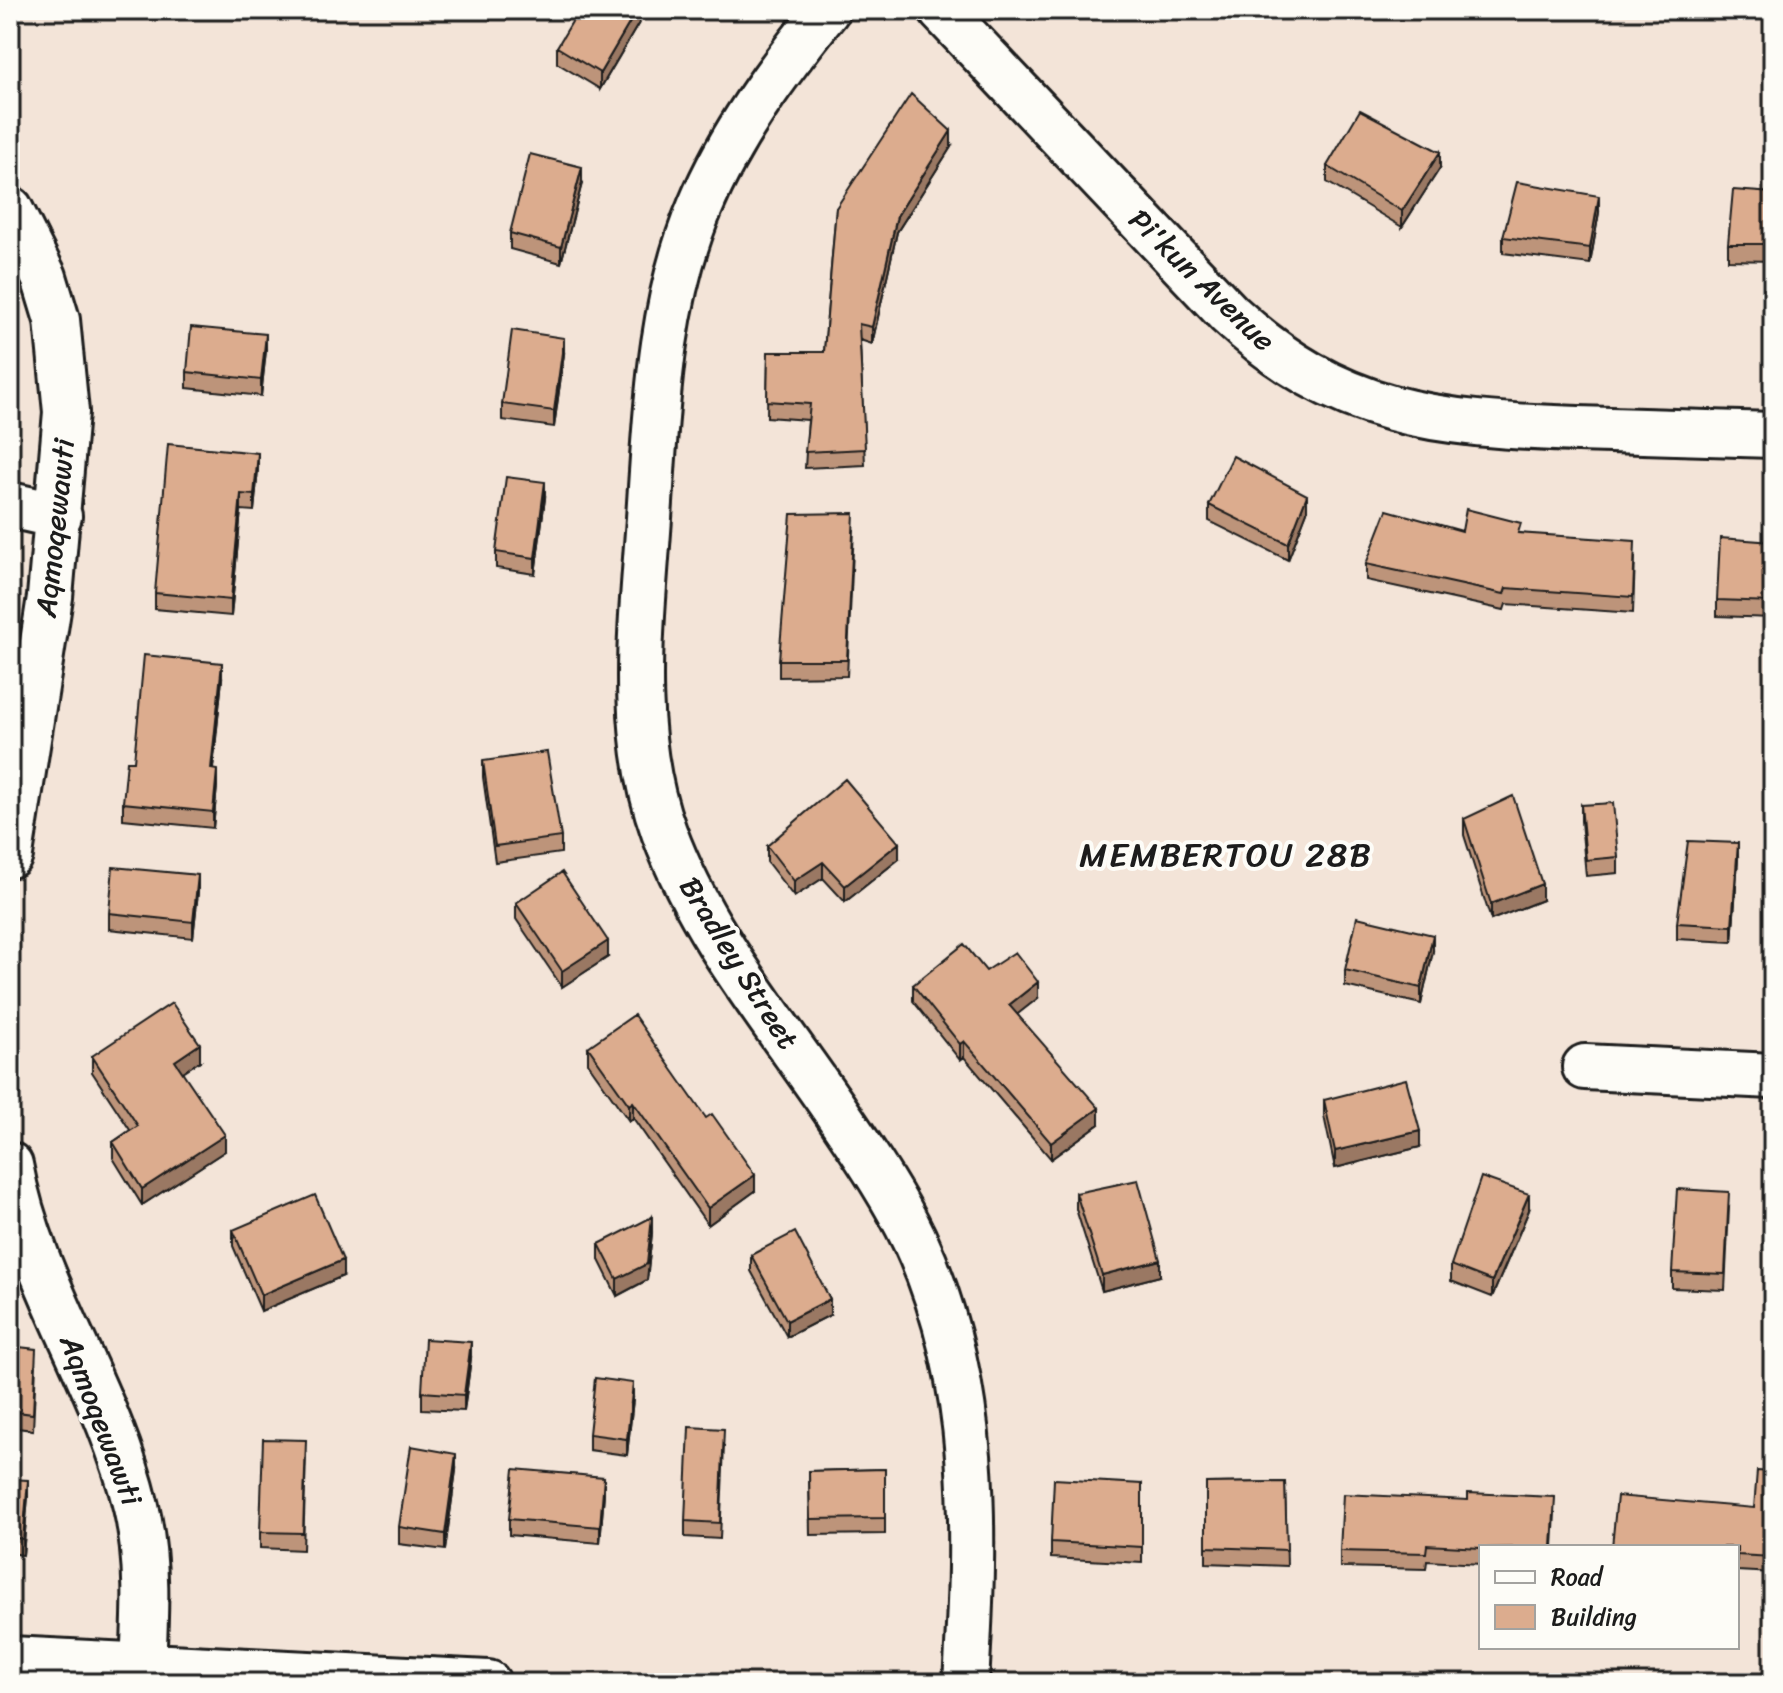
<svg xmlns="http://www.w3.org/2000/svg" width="1783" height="1693" viewBox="0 0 1783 1693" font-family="Sriracha,sans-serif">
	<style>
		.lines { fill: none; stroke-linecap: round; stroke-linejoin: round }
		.street-casing { stroke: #1c1c1c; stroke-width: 50 }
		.street { stroke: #fdfcf7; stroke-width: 44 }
		.wall { fill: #bd947a; stroke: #1c1c1c; stroke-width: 2 }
		.shaded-wall { fill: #9a7863; stroke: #1c1c1c; stroke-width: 2 }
		.building { fill: #dcac8e; stroke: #1c1c1c; stroke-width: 2 }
		.labels { text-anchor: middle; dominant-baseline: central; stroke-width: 8; stroke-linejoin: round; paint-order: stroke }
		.street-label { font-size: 30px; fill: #1c1c1c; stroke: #fdfcf7 }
		.quarter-label { font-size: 34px; letter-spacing: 2px; fill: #1c1c1c; stroke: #fdfcf7 }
	</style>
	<rect width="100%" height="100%" fill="#f3e4d8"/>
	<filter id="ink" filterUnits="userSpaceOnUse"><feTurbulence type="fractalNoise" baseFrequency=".0125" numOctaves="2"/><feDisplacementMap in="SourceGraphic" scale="16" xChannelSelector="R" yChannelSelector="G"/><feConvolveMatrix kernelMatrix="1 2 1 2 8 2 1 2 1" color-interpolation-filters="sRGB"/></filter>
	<g filter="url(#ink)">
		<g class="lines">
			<defs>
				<path id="street" d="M827 10C778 70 730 135 700 207 659 304 656 415 649 518 642 621 627 732 664 832 704 941 781 1028 844 1123 869 1160 895 1199 914 1239 980 1381 975 1531 966 1683
					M941 10 1229 314C1339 416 1435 424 1578 429 1643 431 1708 433 1773 435
					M10 209 44 277 57 320 66 412 50 597 10 855
					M10 505 59 516
					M1585 1067 1773 1076
					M10 1165C32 1286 108 1388 136 1507 150 1566 145 1624 142 1683
					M10 1659 488 1683"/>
			</defs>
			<!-- street casing -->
			<use href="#street" class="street-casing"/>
			<!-- street -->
			<use href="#street" class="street"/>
		</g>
		<!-- wall -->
		<path class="wall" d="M640 10V21L600 89 557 63V47Z
			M951 147 897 232 872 344 860 340 865 465 805 468 808 420 767 417 768 352H824L836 208Z
			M1327 166 1440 168 1402 227 1327 182Z
			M582 183 561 263 510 249V233Z
			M1773 193V261L1728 260V244Z
			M1599 212 1590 264 1503 253V237Z
			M266 350 261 396 187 388V372Z
			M564 354 554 427 502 420V404Z
			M258 469 254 511 241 510 231 616 155 609V593Z
			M545 498 535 574 496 568V552Z
			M1209 505 1307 511 1288 560 1209 521Z
			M854 529 847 676 779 677V660Z
			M1462 531 1521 533 1635 557 1633 613 1506 604 1504 610 1366 580V564Z
			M1773 542V618L1717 616V600Z
			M222 679 213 769 217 786 213 828 123 819V803L134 761Z
			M483 761 561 837V853L495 862 483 777Z
			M1581 805 1618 857V873L1586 876 1581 821Z
			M1464 819 1542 900 1491 920 1464 835Z
			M767 846 899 859 845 902 823 878 794 897 767 862Z
			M1738 859 1732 942 1677 939V923Z
			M198 892 193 938 109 929V913Z
			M516 903 608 957 562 987 516 919Z
			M1433 951 1421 1004 1345 986V970Z
			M986 971 1038 998 1017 1014 1099 1124 1051 1159 964 1057 960 1060 913 1001V985Z
			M588 1047 706 1118 755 1191 708 1225 633 1118 629 1121 588 1063Z
			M92 1056 200 1061 182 1072 225 1151 142 1205 113 1158V1142L130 1130 92 1072Z
			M1324 1100 1420 1147 1335 1168 1324 1116Z
			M1076 1193 1160 1276 1102 1291 1076 1209Z
			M1729 1208 1725 1290 1672 1288V1272Z
			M1529 1210 1492 1297 1451 1281V1265Z
			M233 1230 343 1276 261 1311 233 1246Z
			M652 1233 647 1280 617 1296 599 1260V1244Z
			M751 1255 830 1315 787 1337 751 1271Z
			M10 1346 36 1365 33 1430 10 1427Z
			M471 1358 464 1411 422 1409V1392Z
			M633 1399 627 1455 589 1450V1434Z
			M724 1445 720 1539 685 1537V1521Z
			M306 1456 303 1550 260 1548V1532Z
			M885 1469V1534L810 1535 809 1471Z
			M456 1470 445 1550 399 1544V1527Z
			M1773 1472V1573L1737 1571V1547L1754 1508Z
			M10 1479 28 1496 23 1555 10 1553Z
			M1285 1482 1287 1566 1206 1563V1483Z
			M1142 1484V1563L1051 1558V1542Z
			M604 1493 600 1543 509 1535V1519Z
			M1555 1513 1553 1547H1481V1564L1427 1561 1426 1569 1340 1567V1551Z"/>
		<!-- shaded-wall -->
		<path class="shaded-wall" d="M637 10H640V21L600 89V73Z
			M951 131V147L897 232 872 344V327L897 216Z
			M1440 152V168L1402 227V211Z
			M582 167V183L561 263V247Z
			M1599 196V212L1590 264V248Z
			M266 334V350L261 396V380Z
			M564 338V354L554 427V411Z
			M258 453V469L254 511V495Z
			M545 482V498L535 574V558Z
			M241 494V510L231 616V600Z
			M1307 495V511L1288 560V544Z
			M222 663V679L211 785V769Z
			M217 770V786L213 828V812Z
			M899 843V859L845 902V886Z
			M1738 843V859L1732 942V926Z
			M823 862V878L794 897V881Z
			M198 875V892L193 938V922Z
			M1542 884V900L1491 920V904Z
			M1433 935V951L1421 1004V988Z
			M608 941V957L562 987V971Z
			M1038 982V998L1009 1021V1005Z
			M964 1041V1057L960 1060V1044Z
			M200 1044V1061L175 1077V1061Z
			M633 1102V1118L629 1121V1105Z
			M1099 1108V1124L1051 1159V1143Z
			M1420 1131V1147L1335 1168V1151Z
			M225 1135V1151L142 1205V1189Z
			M755 1175V1191L708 1225V1208Z
			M1529 1194V1210L1492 1297V1281Z
			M652 1217V1233L647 1280 617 1296V1279Z
			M343 1260V1276L261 1311V1295Z
			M1160 1260V1276L1102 1291V1275Z
			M830 1299V1315L787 1337V1321Z
			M471 1342V1358L464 1411V1395Z
			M633 1383V1399L627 1455V1439Z
			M456 1454V1470L445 1550V1534Z
			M604 1477V1493L600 1543V1527Z
			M28 1480V1496L23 1555V1539Z"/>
		<!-- building -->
		<path class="building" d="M579 10H637L600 73 557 47Z
			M911 94 951 131 897 216 872 327 859 324 865 449 805 452 810 404 767 401 768 352H824L836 208Z
			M1360 110 1440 152 1402 211 1327 166Z
			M530 154 582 167 561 247 510 233Z
			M1517 182 1599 196 1590 248 1503 237Z
			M1733 190 1773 193V244H1728Z
			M191 327 266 334 261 380 187 372Z
			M512 330 564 338 554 411 502 404Z
			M168 444 258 453 254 495 241 494 231 600 155 593Z
			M1233 456 1307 495 1288 544 1209 505Z
			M506 477 545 482 535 558 496 552Z
			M1466 509 1521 523 1518 533 1635 541 1633 597 1506 588 1504 594 1366 564 1387 510 1462 531Z
			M854 513 847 660H779L791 514Z
			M1720 538 1773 542V602L1717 600Z
			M144 655 222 663 211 769 217 770 213 812 123 803 127 761H134Z
			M547 752 561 837 495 846 483 761Z
			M845 779 899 843 845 886 823 862 794 881 767 846Z
			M1513 796 1542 884 1491 904 1464 819Z
			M1613 803 1618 857 1586 860 1581 805Z
			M1688 841 1738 843 1732 926 1677 923Z
			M113 867 198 875 193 922 109 913Z
			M562 872 608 941 562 971 516 903Z
			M1357 917 1433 935 1421 988 1345 970Z
			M964 944 986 971 1015 952 1038 982 1009 1005 1099 1108 1051 1143 964 1041 960 1044 913 985Z
			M172 1003 200 1044 175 1061 225 1135 142 1189 113 1142 138 1126 92 1056Z
			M634 1015 706 1118 712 1114 755 1175 708 1208 633 1102 629 1105 588 1047Z
			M1406 1079 1420 1131 1335 1151 1324 1100Z
			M1481 1177 1529 1194 1492 1281 1451 1265Z
			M1138 1180 1160 1260 1102 1275 1076 1193Z
			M1677 1189 1729 1192 1725 1274 1672 1272Z
			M315 1195 343 1260 261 1295 233 1230Z
			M652 1217 647 1264 617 1279 599 1244Z
			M795 1232 830 1299 787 1321 751 1255Z
			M425 1339 471 1342 464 1395 422 1392Z
			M10 1346 36 1349 33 1414 10 1411Z
			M595 1378 633 1383 627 1439 589 1434Z
			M689 1427 724 1429 720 1523 685 1521Z
			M263 1439 306 1440 303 1533 260 1532Z
			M411 1446 456 1454 445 1534 399 1527Z
			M514 1469 604 1477 600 1527 509 1519Z
			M885 1469V1518L810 1519 809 1471Z
			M1757 1471 1773 1472V1557L1737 1555V1547H1612L1617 1496 1754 1508Z
			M10 1479 28 1480 23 1539 10 1537Z
			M1054 1479 1142 1484V1547L1051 1542Z
			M1285 1482 1287 1550 1206 1547V1483Z
			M1468 1493 1555 1497 1552 1547 1481 1548 1427 1545 1426 1553 1340 1551 1343 1494 1468 1500Z"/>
	</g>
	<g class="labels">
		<!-- street labels -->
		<g class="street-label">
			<text transform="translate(1202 280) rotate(44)">Pi'kun Avenue</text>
			<text transform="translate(55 528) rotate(-84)">Aqmoqewawti</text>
			<text transform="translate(739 963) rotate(58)">Bradley Street</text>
			<text transform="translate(101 1420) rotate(69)">Aqmoqewawti</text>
		</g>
		<!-- quarter labels -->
		<g class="quarter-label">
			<text x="1226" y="855">MEMBERTOU 28B</text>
		</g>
	</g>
	<!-- margin -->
	<rect width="1783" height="1693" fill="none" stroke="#fdfcf7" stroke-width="40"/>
	<rect x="20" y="20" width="1743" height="1653" fill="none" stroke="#1c1c1c" stroke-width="3" filter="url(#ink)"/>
	<!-- legend -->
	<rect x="1479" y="1545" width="260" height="104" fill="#fdfcf7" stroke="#a3a29f" stroke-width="2"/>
	<rect x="1495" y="1571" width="40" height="12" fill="#fdfcf7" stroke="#a3a29f" stroke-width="2"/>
	<text x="1551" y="1585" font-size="24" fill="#1c1c1c">Road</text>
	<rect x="1495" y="1605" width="40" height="24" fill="#dcac8e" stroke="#a3a29f" stroke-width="2"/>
	<text x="1551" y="1625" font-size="24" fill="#1c1c1c">Building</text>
</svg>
